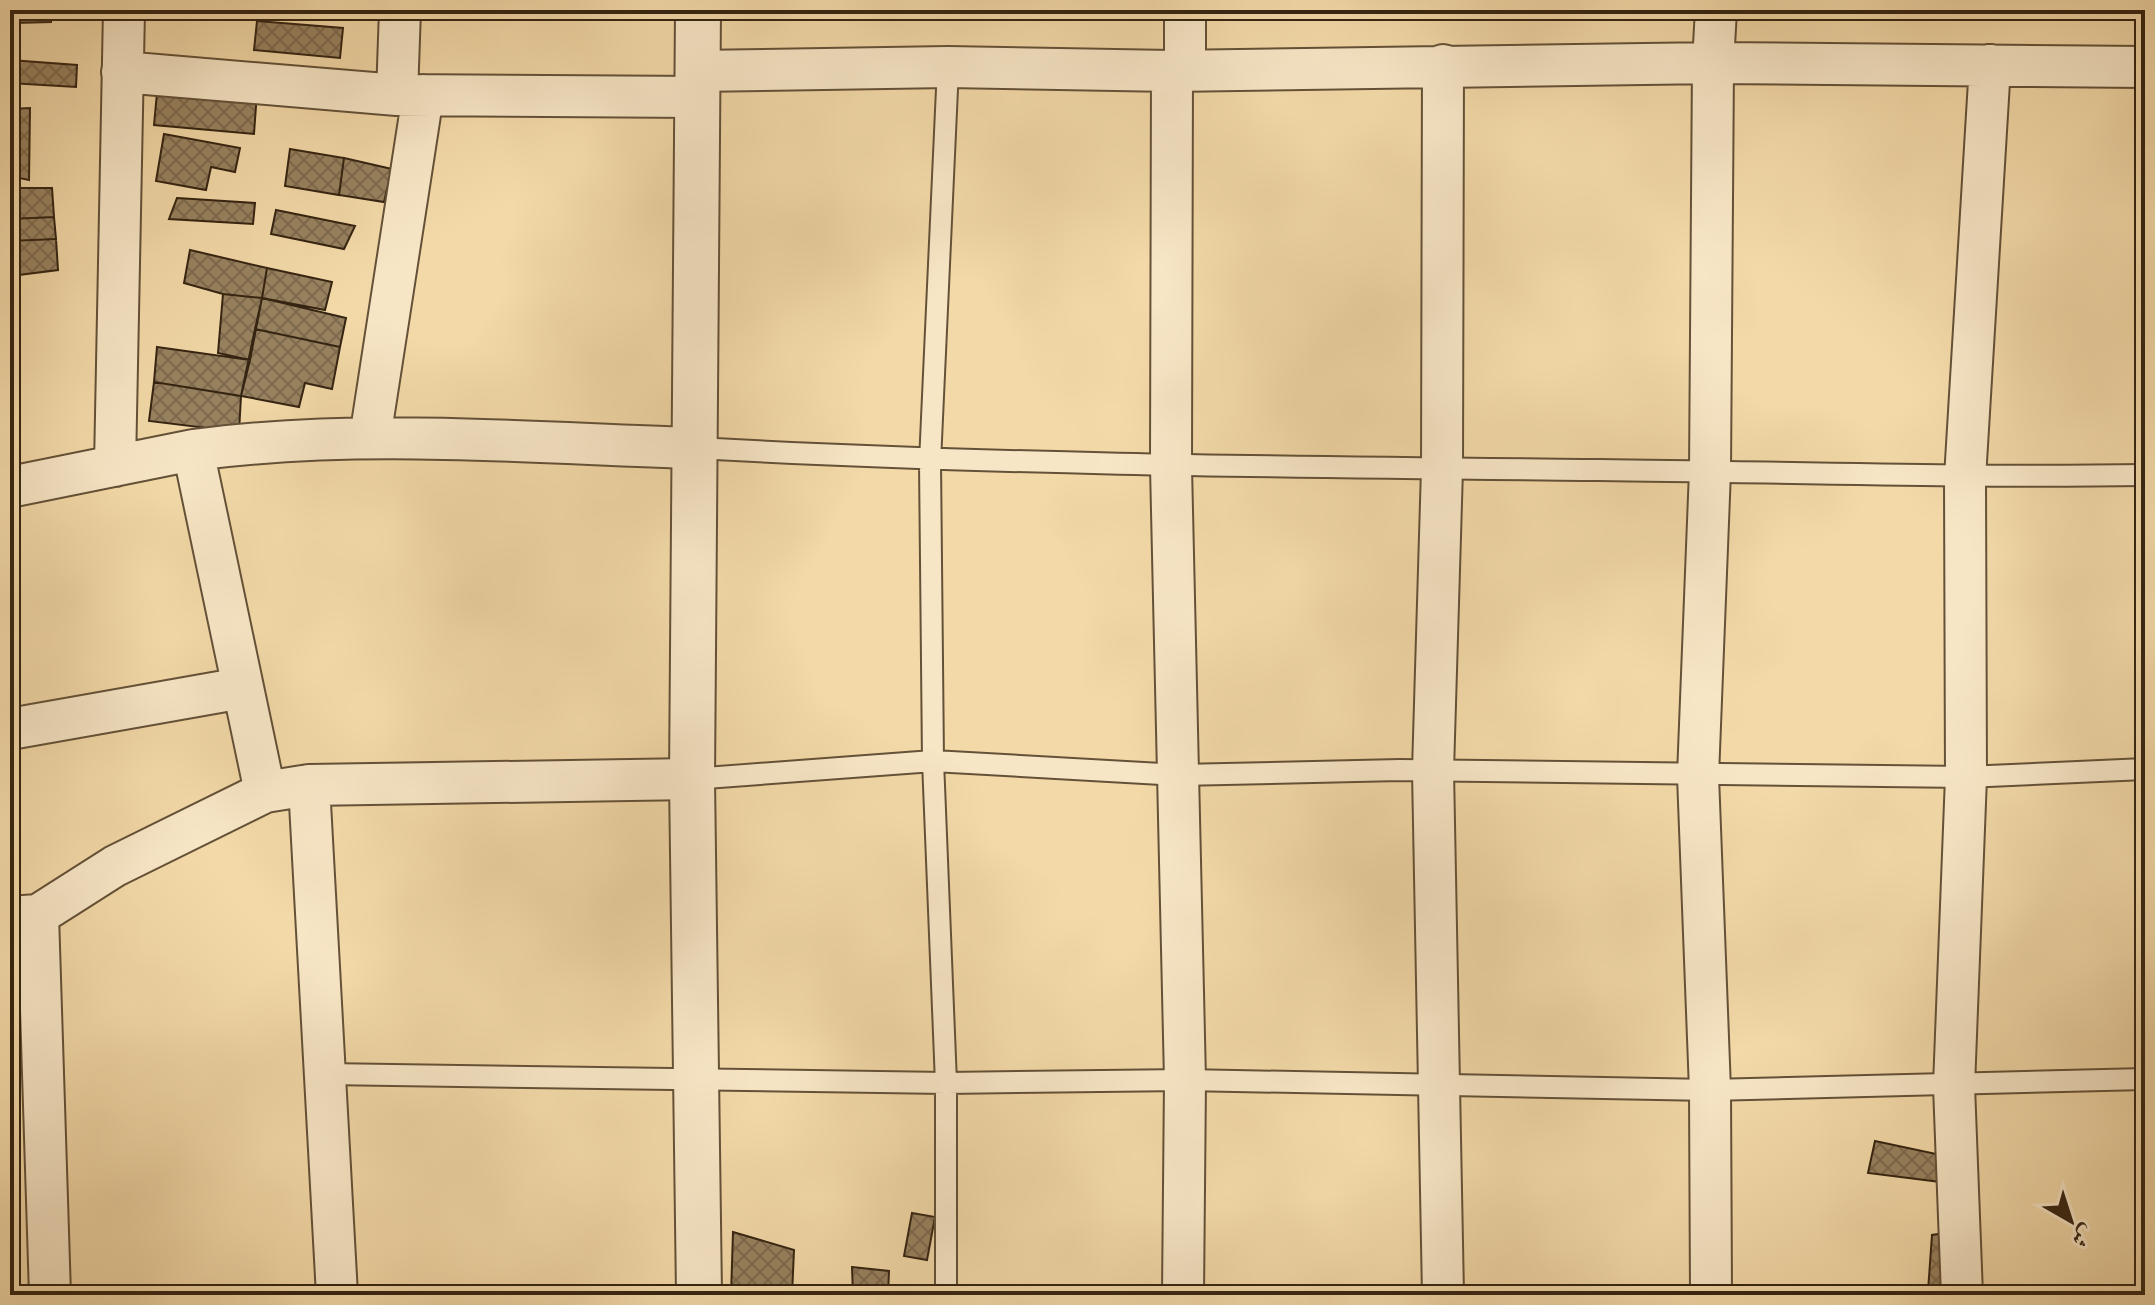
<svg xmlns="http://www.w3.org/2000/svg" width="2155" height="1305" viewBox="0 0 2155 1305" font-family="'IM FELL French Canon',Amiri,serif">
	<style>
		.building { fill: url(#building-cross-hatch); stroke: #352412; stroke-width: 2 }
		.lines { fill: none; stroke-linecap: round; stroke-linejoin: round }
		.service-casing { stroke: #645138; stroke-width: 24 }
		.minor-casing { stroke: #645138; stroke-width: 44 }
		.tertiary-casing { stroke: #645138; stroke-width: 48 }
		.service { stroke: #f7e6c6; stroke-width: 20 }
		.minor { stroke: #f7e6c6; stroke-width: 40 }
		.tertiary { stroke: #f7e6c6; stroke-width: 44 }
	</style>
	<defs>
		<pattern id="building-cross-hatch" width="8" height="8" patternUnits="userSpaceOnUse" patternTransform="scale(2)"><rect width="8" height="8" fill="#988260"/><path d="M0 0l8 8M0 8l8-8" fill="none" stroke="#7d6a4e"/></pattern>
	</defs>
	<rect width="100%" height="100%" fill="#f3d9a8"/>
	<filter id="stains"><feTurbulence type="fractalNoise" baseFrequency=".0025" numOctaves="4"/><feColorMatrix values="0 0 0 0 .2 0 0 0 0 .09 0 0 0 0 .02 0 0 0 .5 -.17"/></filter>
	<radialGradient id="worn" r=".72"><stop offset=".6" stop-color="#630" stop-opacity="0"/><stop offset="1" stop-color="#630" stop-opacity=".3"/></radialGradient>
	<!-- building -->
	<path class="building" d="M15 10H51V22L15 23Z
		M257 21 343 28 340 58 254 50Z
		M10 60 77 65 76 87 10 83Z
		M158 82 257 92 254 134 154 125Z
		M30 108 29 180 10 176V109Z
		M164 134 240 148 235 172 211 167 206 190 156 181Z
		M290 149 344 158 339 195 285 186Z
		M344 158 392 169 384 202 339 195Z
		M10 188H52L54 217 10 219Z
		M177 198 255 203 253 224 169 219Z
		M276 210 355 226 344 249 271 234Z
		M54 217 56 239 10 241V219Z
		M56 239 58 270 10 276V241Z
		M190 250 267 268 262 298 223 294 184 283Z
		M267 268 332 282 325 310 262 298Z
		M223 294 262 298 250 360 218 353Z
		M262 298 346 318 340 347 255 329Z
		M255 329 340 347 332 389 305 383 299 407 241 396Z
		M157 347 250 360 241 396 154 382Z
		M154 382 241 396 239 432 149 421Z
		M1875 1141 1941 1155V1182L1868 1173Z
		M10 1204H17L16 1236H10Z
		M912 1213 935 1217 927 1260 904 1256Z
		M733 1232 794 1250 792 1295H731Z
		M1954 1232 1953 1287 1928 1291 1932 1235Z
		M10 1236H16L13 1260H10Z
		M10 1260H13L16 1289H10Z
		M852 1267 889 1271 888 1295H853Z"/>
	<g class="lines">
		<defs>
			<path id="service" d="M696 448C997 465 1298 467 1599 470 1781 472 1963 478 2145 475
				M692 779 933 761 1179 775 1400 770 1966 777 2145 769
				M325 1074 946 1083 1185 1080 1710 1090 2145 1079
				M946 1295V1083L933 761 930 462 948 67"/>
			<path id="minor" d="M1185 10V70
				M1443 65 1442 469 1433 771 1443 1295
				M696 71 948 67 1172 71 1713 63 2145 67
				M1172 71 1171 467 1185 1080 1183 1295
				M122 72 397 95 699 97
				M397 95 400 10
				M370 438 423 95
				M193 450C360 428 529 443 696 448
				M115 466 124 10
				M10 487 193 450 265 792
				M10 729 242 688
				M309 785 337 1295
				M38 915 50 1295
				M10 917 38 915 115 866 265 792 309 785 692 779
				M1711 1295 1710 1090 1698 776 1710 471 1713 63 1716 10
				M1962 1295 1954 1086 1966 777 1965 478 1990 65"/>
			<path id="tertiary" d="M698 10 692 779 699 1295"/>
		</defs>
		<!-- service casing -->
		<use href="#service" class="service-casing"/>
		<!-- minor casing -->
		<use href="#minor" class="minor-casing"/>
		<!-- tertiary casing -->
		<use href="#tertiary" class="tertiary-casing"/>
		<!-- service -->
		<use href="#service" class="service"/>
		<!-- minor -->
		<use href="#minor" class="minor"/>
		<!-- tertiary -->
		<use href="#tertiary" class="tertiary"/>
	</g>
	<!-- margin -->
	<rect width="2155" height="1305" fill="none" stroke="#f3d9a8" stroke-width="40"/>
	<rect x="12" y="12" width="2131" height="1281" fill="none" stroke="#352412" stroke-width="4"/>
	<rect x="20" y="20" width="2115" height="1265" fill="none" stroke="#352412" stroke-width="2"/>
	<!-- north arrow -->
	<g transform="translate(2071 1221) rotate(141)" stroke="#f7e6c6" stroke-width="6" paint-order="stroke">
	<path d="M0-6L14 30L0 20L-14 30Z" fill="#352412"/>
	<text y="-12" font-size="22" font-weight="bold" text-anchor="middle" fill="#352412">ش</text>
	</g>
	<rect width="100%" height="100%" filter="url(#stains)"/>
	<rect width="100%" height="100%" fill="url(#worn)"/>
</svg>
